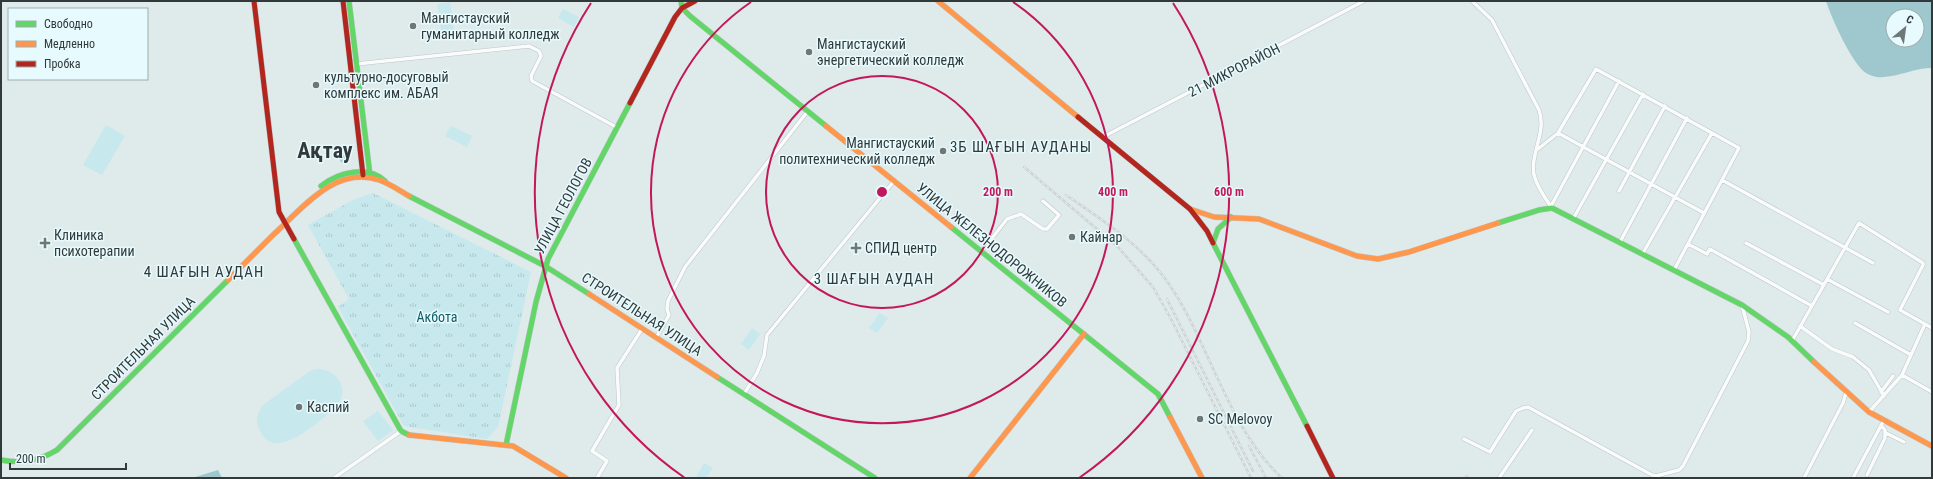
<svg xmlns="http://www.w3.org/2000/svg" width="1933" height="479" viewBox="0 0 1933 479" font-family="'Roboto Condensed',sans-serif">
	<style>
		.grass { fill: url(#grass-tufts) }
		.pitch { fill: #c7e8ed }
		.water { fill: #9fc8ce; fill-rule: evenodd }
		.lines { fill: none; stroke-linecap: round; stroke-linejoin: round }
		.street-casing { stroke: #bec6c7; stroke-width: 4.5 }
		.fast-casing { stroke: #bec6c7; stroke-width: 6 }
		.slow-casing { stroke: #bec6c7; stroke-width: 6 }
		.jam-casing { stroke: #bec6c7; stroke-width: 6 }
		.street { stroke: #fafcfc; stroke-width: 3.5 }
		.fast { stroke: #63d668; stroke-width: 5 }
		.slow { stroke: #ff974d; stroke-width: 5 }
		.jam { stroke: #b3261e; stroke-width: 5 }
		.rail-casing { stroke: #d0d3d3; stroke-width: 2.5 }
		.rail { stroke: #e7fafd; stroke-width: 1; stroke-dasharray: 3; stroke-linecap: butt }
		.ring { fill: none; stroke: #c2185b; stroke-width: 2 }
		.poi-dot { fill: #6e7778; stroke: #e7fafd; stroke-width: 1.5 }
		.labels { text-anchor: middle; dominant-baseline: central; stroke-width: 3; stroke-linejoin: round; paint-order: stroke }
		.poi-label { font-size: 14px; fill: #31393a; stroke: #e7fafd; text-anchor: start }
		.street-label { font-size: 14px; fill: #31393a; stroke: #e7fafd }
		.park-label { font-size: 14px; fill: #105c66; stroke: #e7fafd }
		.neighbourhood-label { font-size: 15px; letter-spacing: 1px; fill: #31393a; stroke: #e7fafd }
		.town-label { font-size: 22px; font-weight: bold; fill: #31393a; stroke: #e7fafd }
		.centre { fill: #c2185b; stroke: #e7fafd; stroke-width: 2 }
		.ring-label { font-size: 12px; text-anchor: middle; font-weight: bold; fill: #c2185b; stroke: #e7fafd; stroke-width: 3; stroke-linejoin: round; paint-order: stroke }
	</style>
	<defs>
		<pattern id="grass-tufts" width="24" height="20" patternUnits="userSpaceOnUse"><rect width="24" height="20" fill="#c7e8ed"/><path d="M3 7l-1-3M5 7V3M7 7l1-3M15 17l-1-3M17 17v-4M19 17l1-3" fill="none" stroke="#abc8cc"/></pattern>
	</defs>
	<rect width="100%" height="100%" fill="#dfeaeb"/>
	<!-- grass -->
	<path class="grass" d="M373 193 531 272 498 427 487 439 404 426 338 307 349 299 308 225 353 200Z"/>
	<!-- pitch -->
	<path class="pitch" d="M450 2 454 30 441 31 437 4Z
		M563 9 579 17 574 27 558 18Z
		M106 125 125 136 102 175 83 165Z
		M451 126 472 136 467 147 445 136Z
		M880 313 888 318 877 333 869 328Z
		M752 328 760 334 749 350 741 344Z
		M316 369C339 369 350 390 336 408 319 420 276 464 260 431 255 422 257 414 263 405L310 371Z
		M378 411 393 430 378 441 363 421Z
		M704 463 713 468 706 478H697L696 477Z"/>
	<!-- water -->
	<path class="water" d="M1826 1H1932V68C1915 68 1900 76 1884 77 1877 78 1871 76 1866 73 1852 64 1831 17 1826 1ZM1893 16H1917V40H1893Z
		M339.5 158a5.5 5.5 0 1 1 11 0a5.5 5.5 0 1 1-11 0Z
		M218 470 222 478H192Z"/>
	<g class="lines">
		<defs>
			<path id="street" d="M1472 1 1492 20 1539 110C1547 132 1530 153 1534 175 1537 187 1545 198 1552 208
				M356 64 529 46 539 51 541 56 531 76 532 81 618 128
				M1558 133 1704 213
				M1103 137 1364 1
				M1538 149 1558 133 1596 69 1739 148 1674 270
				M1722 180 1873 263
				M1619 191 1665 106
				M1551 206 1619 81
				M1573 219 1643 94
				M1620 242 1687 118
				M1746 243 1824 285
				M1688 244 1707 254 1710 249 1812 306
				M981 252 1007 219 1021 214 1043 229H1047L1059 215 1043 201
				M1643 253 1712 133
				M1827 279 1888 312
				M1855 323 1911 355
				M1800 326 1832 349 1853 357 1869 370 1884 396
				M656 338 669 315 667 309 668 301 685 267 808 111
				M1792 341 1859 223 1923 263V265L1900 310 1925 324
				M1902 375 1932 392
				M1881 392 1893 376
				M744 394 757 373 764 356 767 335 894 181
				M1869 412 1902 375 1925 324 1932 328
				M1886 433 1904 442
				M1464 439 1490 452 1516 411 1523 408 1528 407 1652 475 1656 476 1679 470 1683 466 1748 341 1749 332 1742 305
				M1867 475 1885 438V430L1881 425
				M334 478 401 431
				M597 478 607 461 592 451 619 405 617 368 642 329
				M1499 478 1532 430
				M1804 478 1843 403 1846 393
				M1853 478 1884 420"/>
			<path id="fast" d="M349 1 370 175
				M681 1 682 8 690 16 826 126
				M321 186C339 172 368 165 385 181
				M409 196 545 266 589 294
				M1498 223 1539 210 1552 208 1742 305 1788 337 1814 362
				M951 227 1158 394 1170 417
				M294 239 401 431 409 435
				M1213 243 1307 426
				M1213 243 1218 229 1231 217
				M717 377 875 478
				M506 445 536 302 548 259 630 103
				M1 460C22 464 39 461 57 450L228 280"/>
			<path id="slow" d="M938 1 1078 117
				M826 126 951 227
				M1190 209 1214 217 1259 219 1357 256 1378 259 1409 252 1498 223
				M273 235C302 209 335 165 379 180 389 183 400 191 409 196
				M228 280 275 233
				M589 294 717 377
				M1814 362 1869 412 1932 446
				M1170 417 1202 478
				M409 435 513 446 566 478
				M970 478 1084 334"/>
			<path id="jam" d="M254 1 279 212 294 239
				M343 1 363 175
				M630 103 675 17 682 8 695 1
				M1078 117 1190 209 1207 231 1213 243
				M1307 426 1333 478"/>
		</defs>
		<!-- street casing -->
		<use href="#street" class="street-casing"/>
		<!-- fast casing -->
		<use href="#fast" class="fast-casing"/>
		<!-- slow casing -->
		<use href="#slow" class="slow-casing"/>
		<!-- jam casing -->
		<use href="#jam" class="jam-casing"/>
		<!-- street -->
		<use href="#street" class="street"/>
		<!-- fast -->
		<use href="#fast" class="fast"/>
		<!-- slow -->
		<use href="#slow" class="slow"/>
		<!-- jam -->
		<use href="#jam" class="jam"/>
		<defs>
			<path id="rail" d="M1024 167 1118 247 1153 287 1170 317 1251 478
				M1066 195C1105 222 1141 244 1169 284 1210 344 1228 429 1282 478
				M1167 299 1253 471
				M1249 446 1266 478
				M1464 478 1467 476"/>
		</defs>
		<!-- rail casing -->
		<use href="#rail" class="rail-casing"/>
		<!-- rail -->
		<use href="#rail" class="rail"/>
	</g>
	<!-- distance rings -->
	<g class="ring">
		<circle cx="882" cy="192" r="116"/>
		<path d="M1013 2A231 231 0 1 1 751 2"/>
		<path d="M685 478A347 347 0 0 1 591 3M1173 3A347 347 0 0 1 1079 478"/>
	</g>
	<!-- markers -->
	<g class="poi-dot">
		<circle cx="413" cy="26" r="4"/>
		<circle cx="809" cy="52" r="4"/>
		<circle cx="316" cy="85" r="4"/>
		<circle cx="943" cy="151" r="4"/>
		<circle cx="1072" cy="237" r="4"/>
		<path d="M43 237h4v4h4v4h-4v4h-4v-4h-4v-4h4z"/>
		<path d="M854 242h4v4h4v4h-4v4h-4v-4h-4v-4h4z"/>
		<circle cx="299" cy="407" r="4"/>
		<circle cx="1200" cy="419" r="4"/>
	</g>
	<g class="labels">
		<!-- poi labels -->
		<g class="poi-label">
			<text x="421" y="18">Мангистауский<tspan x="421" dy="16">гуманитарный колледж</tspan></text>
			<text x="817" y="44">Мангистауский<tspan x="817" dy="16">энергетический колледж</tspan></text>
			<text x="324" y="77">культурно-досуговый<tspan x="324" dy="16">комплекс им. АБАЯ</tspan></text>
			<text x="935" y="143" text-anchor="end">Мангистауский<tspan x="935" dy="16">политехнический колледж</tspan></text>
			<text x="54" y="235">Клиника<tspan x="54" dy="16">психотерапии</tspan></text>
			<text x="1080" y="237">Кайнар</text>
			<text x="865" y="248">СПИД центр</text>
			<text x="307" y="407">Каспий</text>
			<text x="1208" y="419">SC Melovoy</text>
		</g>
		<!-- street labels -->
		<g class="street-label">
			<text transform="translate(1234 70) rotate(-27)">21 МИКРОРАЙОН</text>
			<text transform="translate(563 206) rotate(-62)">УЛИЦА ГЕОЛОГОВ</text>
			<text transform="translate(992 245) rotate(39)">УЛИЦА ЖЕЛЕЗНОДОРОЖНИКОВ</text>
			<text transform="translate(642 314) rotate(33)">СТРОИТЕЛЬНАЯ УЛИЦА</text>
			<text transform="translate(143 348) rotate(-45)">СТРОИТЕЛЬНАЯ УЛИЦА</text>
		</g>
		<!-- park labels -->
		<g class="park-label">
			<text x="437" y="317">Акбота</text>
		</g>
		<!-- neighbourhood labels -->
		<g class="neighbourhood-label">
			<text x="1021" y="147">3Б ШАҒЫН АУДАНЫ</text>
			<text x="204" y="272">4 ШАҒЫН АУДАН</text>
			<text x="874" y="279">3 ШАҒЫН АУДАН</text>
		</g>
		<!-- town labels -->
		<g class="town-label">
			<text x="325" y="150">Ақтау</text>
		</g>
	</g>
	<circle cx="882" cy="192" r="6" class="centre"/>
	<g class="ring-label">
		<text x="998" y="196">200 m</text>
		<text x="1113" y="196">400 m</text>
		<text x="1229" y="196">600 m</text>
	</g>
	<!-- border -->
	<rect width="1933" height="479" fill="none" stroke="#31393a" stroke-width="4"/>
	<!-- legend -->
	<rect x="8" y="8" width="140" height="72" fill="#e7fafd" stroke="#9eadaf"/>
	<rect x="16" y="21" width="20" height="6" fill="#63d668" stroke="#9eadaf"/>
	<text x="44" y="28" font-size="12" fill="#31393a">Свободно</text>
	<rect x="16" y="41" width="20" height="6" fill="#ff974d" stroke="#9eadaf"/>
	<text x="44" y="48" font-size="12" fill="#31393a">Медленно</text>
	<rect x="16" y="61" width="20" height="6" fill="#b3261e" stroke="#9eadaf"/>
	<text x="44" y="68" font-size="12" fill="#31393a">Пробка</text>
	<!-- north arrow -->
	<g transform="translate(1905 28) rotate(29)"><circle r="19" fill="#e7fafd" stroke="#9eadaf"/>
	<path d="M0-3L7 15L0 10L-7 15Z" fill="#6e7778"/>
	<text y="-6" font-size="11" font-weight="bold" text-anchor="middle" fill="#31393a">С</text>
	</g>
	<!-- scale -->
	<path d="M10 463v6h116v-6" fill="none" stroke="#31393a" stroke-width="2"/>
	<text x="16" y="463" font-size="12" fill="#31393a" stroke="#e7fafd" stroke-width="3" paint-order="stroke">200 m</text>
</svg>
